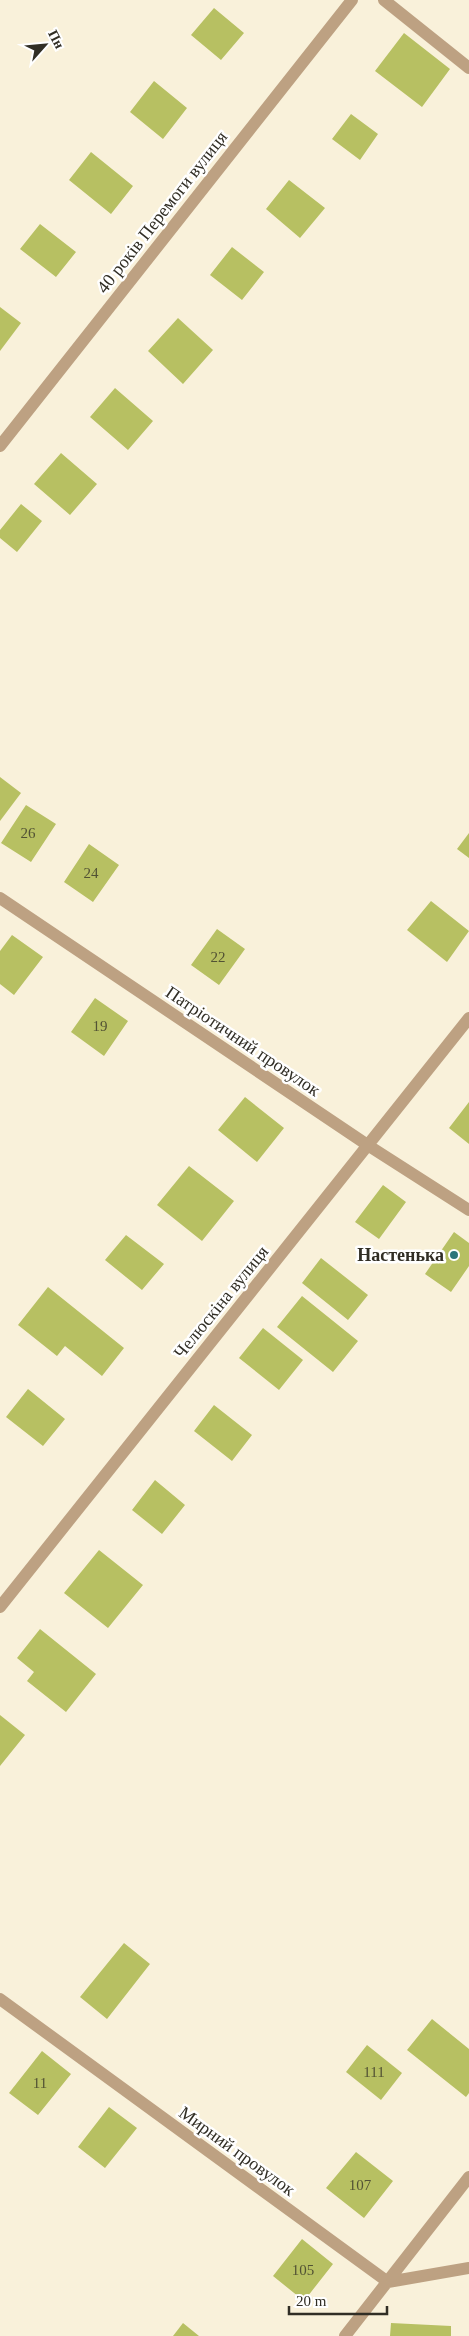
<svg xmlns="http://www.w3.org/2000/svg" width="469" height="2336" viewBox="0 0 469 2336" font-family="Georgia,serif">
	<style>
		.building { fill: #b7c062 }
		.lines { fill: none; stroke-linecap: round; stroke-linejoin: round }
		.minor { stroke: #bda182; stroke-width: 12 }
		.poi-dot { fill: #2c757a; stroke: #fff; stroke-width: 2 }
		.labels { text-anchor: middle; dominant-baseline: central; stroke-width: 5; stroke-linejoin: round; paint-order: stroke }
		.number-label { font-size: 15px; fill: #525234 }
		.street-label { font-size: 18px; fill: #312e25; stroke: #fff }
		.poi-label { font-size: 18px; font-weight: bold; fill: #312e25; stroke: #fff; text-anchor: end }
	</style>
	<rect width="100%" height="100%" fill="#f9f1da"/>
	<!-- building -->
	<path class="building" d="M214 8 244 33 221 60 191 35Z
		M404 33 450 69 422 107 375 71Z
		M154 81 187 108 163 139 130 112Z
		M351 114 378 134 360 160 332 139Z
		M91 152 133 186 111 214 69 180Z
		M289 180 325 208 300 238 266 209Z
		M40 224 76 252 56 277 20 249Z
		M232 247 264 272 242 300 210 275Z
		M0 307 21 323 0 351Z
		M178 318 213 350 183 384 148 351Z
		M115 388 153 421 128 450 90 417Z
		M61 453 97 484 70 515 34 484Z
		M21 504 42 521 17 552 0 538V530Z
		M0 777 21 793 0 821Z
		M26 805 56 824 31 862 1 843Z
		M469 833V858L457 849Z
		M89 844 119 865 93 902 64 882Z
		M431 901 469 931 447 962 407 930Z
		M217 929 245 949 219 985 191 965Z
		M12 935 43 957 14 995 0 984V951Z
		M95 998 128 1021 104 1056 71 1032Z
		M245 1097 284 1128 257 1162 218 1130Z
		M469 1102V1144L449 1128Z
		M189 1166 234 1201 202 1241 157 1205Z
		M383 1185 406 1202 379 1239 355 1222Z
		M454 1232 469 1243V1266L451 1292 425 1274Z
		M126 1235 164 1264 142 1290 105 1260Z
		M321 1258 368 1295 348 1320 302 1283Z
		M48 1287 124 1348 102 1376 65 1346 57 1356 18 1325Z
		M302 1296 358 1341 333 1372 277 1327Z
		M263 1328 303 1360 279 1390 239 1358Z
		M28 1389 65 1419 43 1446 6 1417Z
		M214 1405 252 1435 232 1461 194 1431Z
		M155 1480 185 1505 162 1534 132 1510Z
		M99 1550 143 1585 108 1628 64 1593Z
		M40 1629 96 1674 66 1712 27 1681 34 1672 17 1658Z
		M0 1715 25 1735 0 1766Z
		M124 1943 150 1964 107 2019 80 1997Z
		M432 2019 469 2049V2093L466 2097 407 2050Z
		M367 2045 402 2073 381 2100 346 2072Z
		M42 2051 71 2074 38 2115 9 2093Z
		M109 2107 137 2128 105 2168 78 2147Z
		M356 2152 393 2181 364 2218 326 2188Z
		M302 2239 333 2264 304 2301 273 2276Z
		M183 2323 199 2336H173Z
		M391 2323 451 2326V2336H390Z"/>
	<g class="lines">
		<!-- minor -->
		<path class="minor" d="M384 0 469 68
			M0 446 352 0
			M0 898 369 1146 469 1210
			M0 1607 469 1018
			M0 1999 388 2282 469 2268
			M345 2336 469 2177"/>
	</g>
	<!-- markers -->
	<circle class="poi-dot" cx="454" cy="1255" r="5"/>
	<g class="labels">
		<!-- number labels -->
		<g class="number-label">
			<text x="28" y="833">26</text>
			<text x="91" y="873">24</text>
			<text x="218" y="957">22</text>
			<text x="100" y="1026">19</text>
			<text x="374" y="2072">111</text>
			<text x="40" y="2083">11</text>
			<text x="360" y="2185">107</text>
			<text x="303" y="2270">105</text>
		</g>
		<!-- street labels -->
		<g class="street-label">
			<text transform="translate(162 212) rotate(-52)">40 років Перемоги вулиця</text>
			<text transform="translate(243 1041) rotate(34)">Патріотичний провулок</text>
			<text transform="translate(221 1302) rotate(-51)">Челюскіна вулиця</text>
			<text transform="translate(237 2151) rotate(36)">Мирний провулок</text>
		</g>
		<!-- poi labels -->
		<g class="poi-label">
			<text x="444" y="1255">Настенька</text>
		</g>
	</g>
	<!-- north arrow -->
	<g transform="translate(45 45) rotate(63)" stroke="#ffffff" stroke-width="4" paint-order="stroke">
	<path d="M0-4L9 19L0 12L-9 19Z" fill="#312e25"/>
	<text y="-8" font-size="14" font-weight="bold" text-anchor="middle" fill="#312e25">Пн</text>
	</g>
	<!-- scale -->
	<path d="M289 2306v8h98v-8" fill="none" stroke="#312e25" stroke-width="2.5"/>
	<text x="296" y="2306" font-size="15" fill="#312e25" stroke="#ffffff" stroke-width="4" paint-order="stroke">20 m</text>
</svg>
